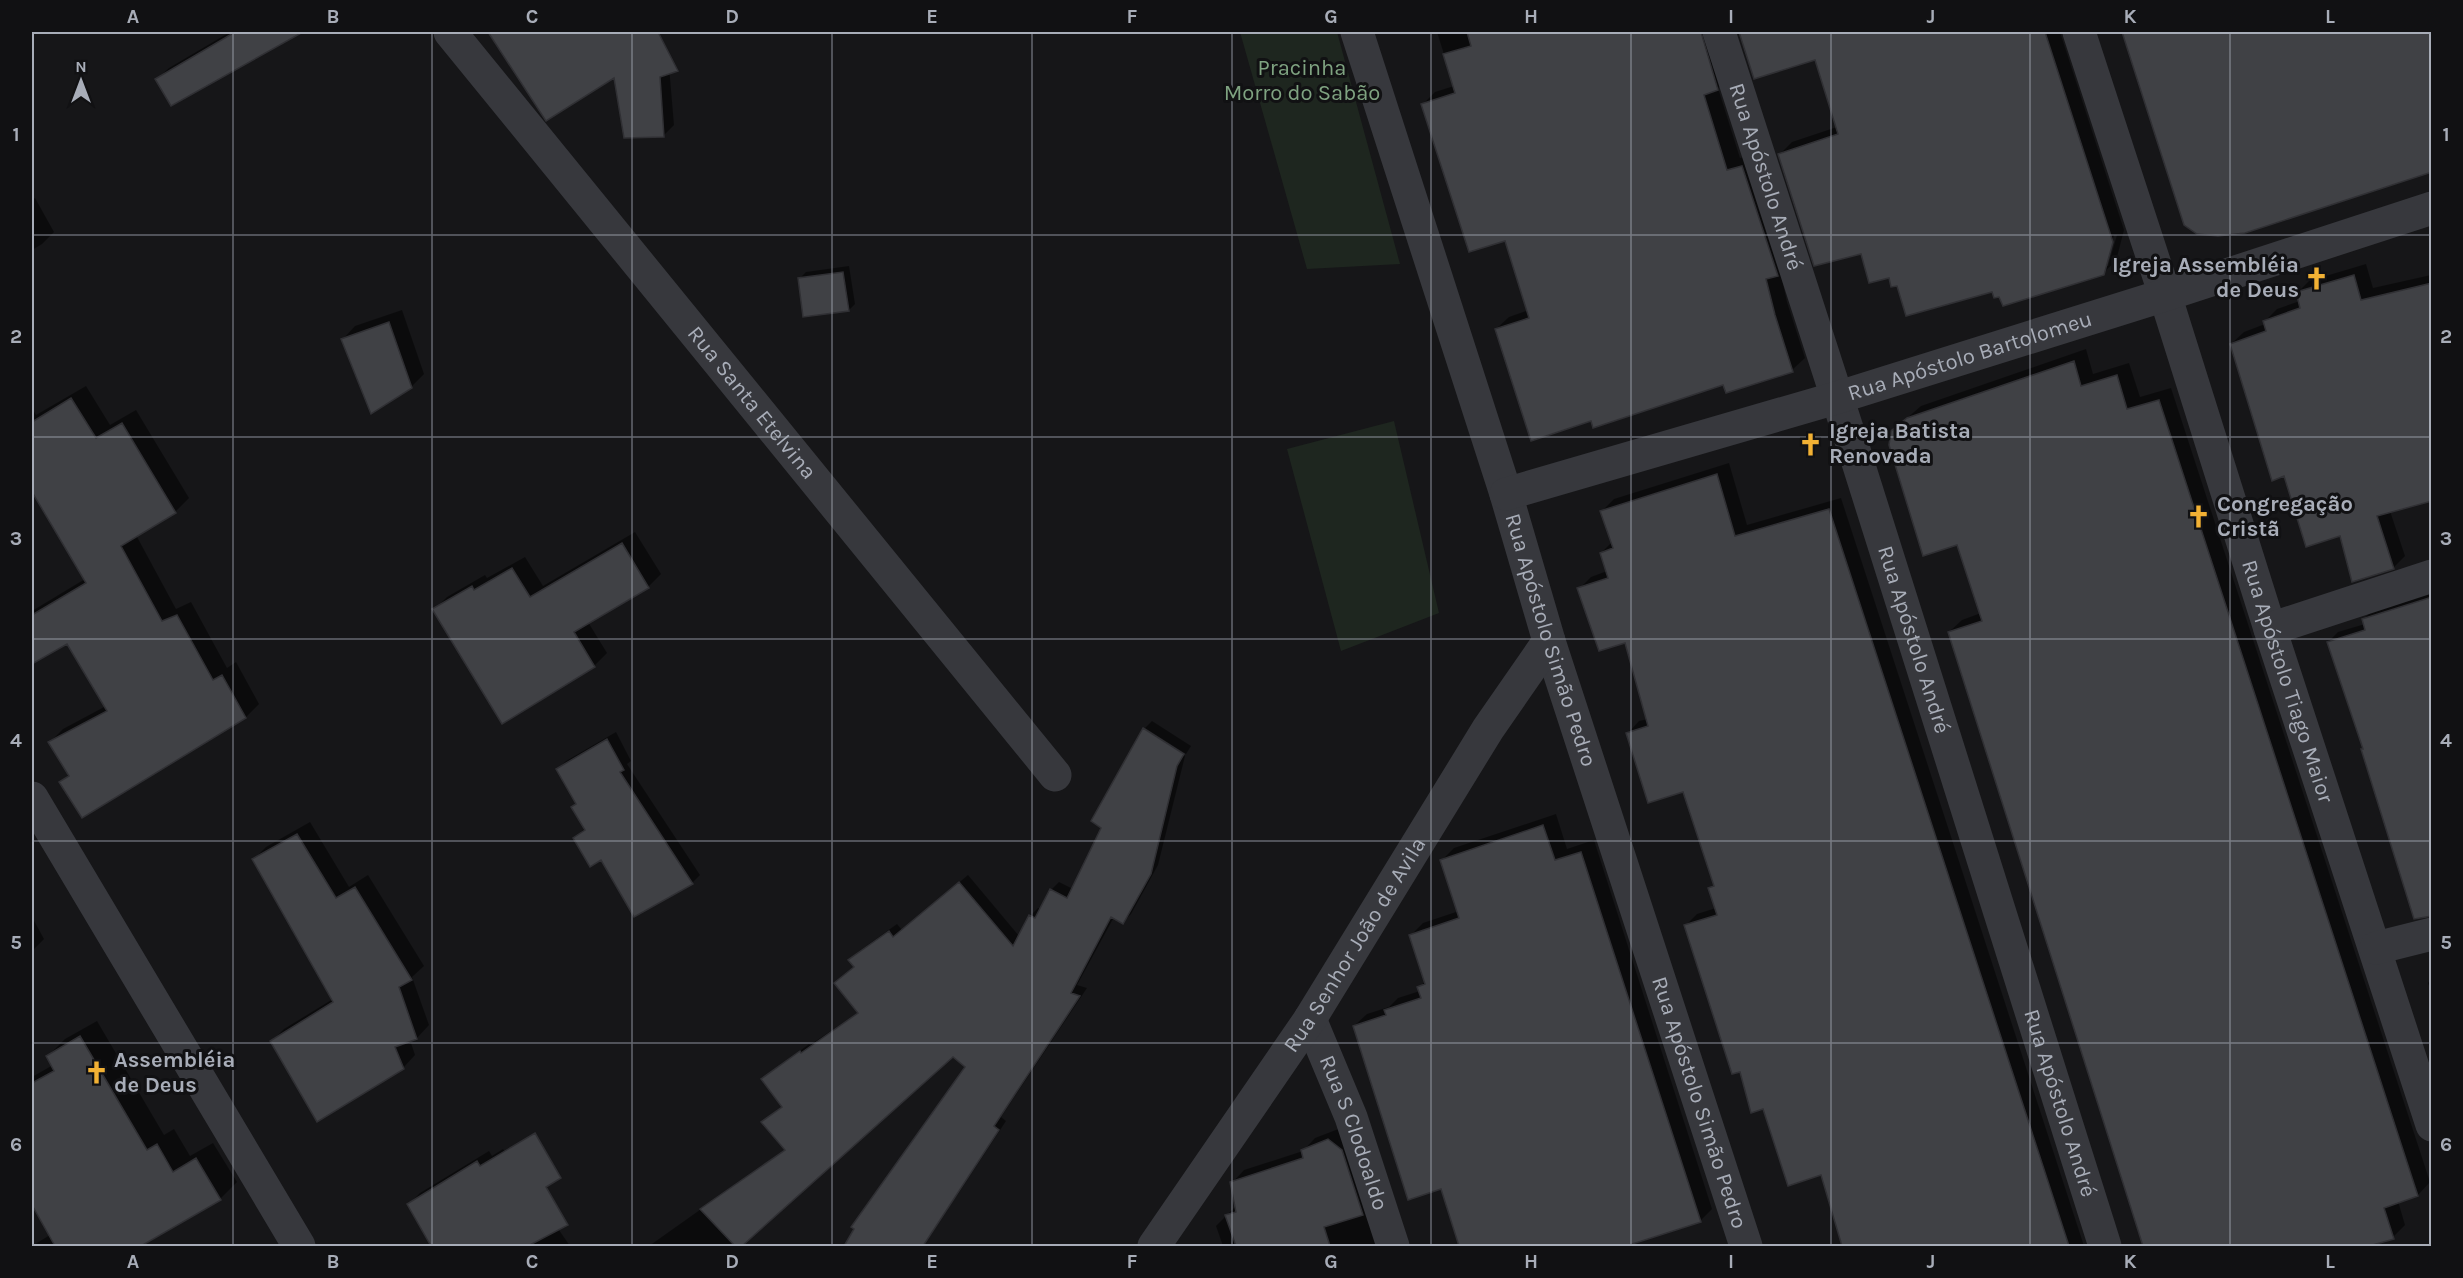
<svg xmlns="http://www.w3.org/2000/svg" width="2463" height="1278" viewBox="0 0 2463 1278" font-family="Karla,sans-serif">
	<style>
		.green { fill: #1e261f }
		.shadow { fill: #0007; fill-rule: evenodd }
		.building { fill: #404145; stroke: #303034; stroke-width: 1.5 }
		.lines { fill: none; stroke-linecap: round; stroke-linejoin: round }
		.minor { stroke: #37383d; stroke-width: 33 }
		.grid { fill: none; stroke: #a8adb8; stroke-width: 1.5; stroke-opacity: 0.55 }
		.labels { text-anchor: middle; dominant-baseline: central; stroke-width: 6; stroke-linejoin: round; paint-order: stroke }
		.park-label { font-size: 22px; fill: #7fa381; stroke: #111113 }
		.street-label { font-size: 22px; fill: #a8adb8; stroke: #111113 }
		.poi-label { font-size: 22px; font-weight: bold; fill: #a8adb8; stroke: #111113; text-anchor: start }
		.neatline { fill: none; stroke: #a8adb8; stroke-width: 2 }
		.grid-label { font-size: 20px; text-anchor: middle; font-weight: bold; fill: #a8adb8 }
	</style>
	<rect width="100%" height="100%" fill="#161618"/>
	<!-- green -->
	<path class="green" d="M1240 32H1337L1400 264 1307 269Z
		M1394 421 1439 613 1341 651 1287 449Z"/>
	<!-- shadow -->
	<path class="shadow" d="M230 32H298L172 104 157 79 169 68Z
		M490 32H653L668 54 674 125 664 135 615 75 547 119Z
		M1437 32H1715L1730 76 1718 88 1740 158 1755 154 1787 302 1805 358 1792 370 1724 383 1496 329 1509 317 1529 310 1506 240 1423 104 1435 92 1454 86Z
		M1740 32H2060L2124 230 2116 261 2103 273 2000 295 1993 290 1890 276 1862 252 1780 154 1792 142 1837 127 1816 58 1755 77ZM2114 235H2117L2108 266H2105Z
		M2124 32H2432V170L2125 35Z
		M35 198 54 232 42 244 32 250V200Z
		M2366 264 2373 288 2431 275 2430 270 2432 268V499L2390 511 2405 556 2393 568 2285 474 2231 344 2244 332 2265 324V321L2277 309 2300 301 2297 293 2309 281Z
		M849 266 855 304 849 310 800 278 806 272Z
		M402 310 424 374 411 387 343 339 355 326Z
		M2086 349 2093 374 2129 363 2140 397 2171 388 2430 1182 2418 1195 2398 1201 2405 1225 2393 1237 2364 1246H2145L1949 632 1962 620 1981 613 1958 544 1892 431 1921 406Z
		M86 386 110 425 136 410 189 498 175 512 136 535 176 609 191 602 227 668 236 662 259 704 246 717 61 783 69 774 50 742 63 729 106 706 68 642 32 662V611L85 579 32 493V408L36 415Z
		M1729 463 1747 525 1841 498 2084 1246H1844L1822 1174 1764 1107 1741 1070 1685 926 1697 914 1716 908 1710 888 1715 883 1684 790 1628 733 1639 721 1648 719 1626 641 1579 589 1591 577 1607 571 1601 553 1612 542 1602 511 1614 499Z
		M635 532 661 574 648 587 588 622 607 653 594 666 434 610 447 597 485 575 487 578 525 557 543 586Z
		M2432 591V914L2364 748 2328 642 2338 632 2365 624 2364 619 2373 609Z
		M1152 721 1191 746 1186 754 1145 728Z
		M1145 729 1185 756 1158 865 1131 914 1123 922 1114 917 1077 985 1087 988 1001 1117 1006 1121 958 1194 950 1202 935 1206 910 1246H845L967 1066 953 1054 740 1246H649L786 1149 763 1122 783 1106 763 1079 809 1044 810 1045 859 1012 836 983 855 966 850 960 858 952 897 924 902 930 968 875 1019 936 1030 916 1038 908 1041 909 1051 890 1059 882 1073 889 1103 827 1093 821Z
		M616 732 631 761 627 764 700 875 692 883 635 915 602 858 575 838 585 828 573 807 577 802 558 769 566 761Z
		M1556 814 1567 849 1594 840 1712 1209 1700 1221 1621 1246H1460L1442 1187 1354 1026 1367 1014 1389 1007 1398 998 1420 991 1419 987 1426 981 1411 935 1423 923 1459 911 1442 860 1454 848Z
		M310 822 349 887 368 875 424 966 412 977 429 1025 417 1038 410 1040 415 1055 403 1068 271 1042 284 1029 333 999 254 859 266 847Z
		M32 917 44 939 32 951Z
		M2432 978V994L2428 983Z
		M97 1021 164 1135 174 1129 190 1156 213 1143 237 1182 220 1199 138 1246H32L50 1235 32 1202V1077L53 1065 48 1056 65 1039Z
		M1341 1128 1385 1246H1223L1216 1226 1236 1206 1232 1183 1244 1170 1303 1151 1315 1138Z
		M503 1149 570 1246H433L409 1204 420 1193 489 1151 492 1156Z"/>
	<!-- building -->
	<path class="building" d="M235 32H303L171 106 155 79Z
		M488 32H658L678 71 660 77 664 137 624 138 614 78 546 121Z
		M1467 32H1701L1718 90 1704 95 1727 170 1742 166 1778 276 1766 279 1775 315 1793 372 1726 393 1723 385 1593 428 1591 421 1531 441 1495 329 1529 318 1505 241 1469 252 1421 104 1455 93 1443 54 1471 46Z
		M1739 32H2045L2113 242 2104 275 2003 306 1999 297 1994 298 1992 292 1906 316 1897 286 1891 287 1889 278 1869 283 1861 254 1814 266 1778 154 1838 134 1815 60 1754 79Z
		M2122 32H2432V172L2245 233 2218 236 2197 234 2184 225Z
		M843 272 849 311 803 317 798 278Z
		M2354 275 2361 300 2432 283V501L2377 516 2394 569 2352 582 2340 536 2306 547 2284 476 2272 481 2230 344 2266 331 2263 321 2300 308 2296 292Z
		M389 322 412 388 371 414 341 339Z
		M2074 361 2081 386 2117 375 2127 409 2159 400 2418 1196 2384 1208 2394 1239 2369 1246H2143L1948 632 1982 621 1957 545 1923 556 1889 445 1891 431 1907 418Z
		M71 398 96 438 122 423 176 513 121 546 162 621 177 615 213 680 222 675 246 718 82 818 59 782 69 776 48 742 107 711 67 644 32 664V615L86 583 32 492V422Z
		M1717 474 1735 536 1829 509 2069 1246H1842L1821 1175 1788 1186 1763 1109 1751 1113 1740 1072 1732 1074 1684 925 1717 915 1708 888 1714 886 1683 792 1648 803 1626 733 1648 726 1625 643 1599 651 1577 588 1608 578 1600 553 1613 548 1600 511Z
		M622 543 649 588 574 632 595 667 502 724 432 609 472 586 474 590 512 568 530 597Z
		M2432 597V916L2414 919 2361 749H2363L2327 642 2365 630 2362 619Z
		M1143 728 1184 754 1177 766 1151 874 1123 924 1111 917 1071 993 1080 996 994 1126 999 1130 923 1246H844L854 1229 851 1227 965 1067 953 1057 742 1246H735L700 1209 785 1150 761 1122 782 1107 761 1079 800 1051 801 1053 858 1013 834 983 854 967 848 960 889 931 893 937 959 882 1013 946 1029 915 1035 918 1050 889 1067 898 1101 828 1091 821Z
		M607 739 624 770 620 772 693 884 634 917 601 860 590 867 573 838 585 830 571 807 576 804 556 769Z
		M1543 825 1555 860 1581 852 1701 1222 1626 1246H1459L1441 1189 1408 1200 1353 1026 1386 1015 1384 1010 1421 998 1417 987 1425 984 1409 935 1459 918 1440 860Z
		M297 834 336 898 355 887 412 980 399 987 417 1039 395 1047 404 1069 317 1122 270 1041 333 1002 252 859Z
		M80 1036 147 1150 157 1144 173 1172 196 1158 221 1200 141 1246H55L32 1205V1083L54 1071 46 1056Z
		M535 1133 561 1178 546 1187 568 1225 528 1246H431L407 1204 477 1161 480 1166Z
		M1328 1139 1342 1150 1363 1215 1324 1227 1330 1246H1236L1225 1215 1236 1212 1230 1182 1303 1158 1301 1150Z"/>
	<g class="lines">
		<!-- minor -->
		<g class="minor">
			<path id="s1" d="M450 32 1055 775"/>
			<path id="s2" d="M1357 32 1506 494 1549 641 1746 1246"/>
			<path id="s3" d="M1719 32 1855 453 2105 1246"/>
			<path id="s4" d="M2079 32 2165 295 2270 629 2432 1125"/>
			<path id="s5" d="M1506 494 1836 398 2165 295 2432 208"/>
			<path d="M2270 629 2432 576"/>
			<path d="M32 798 299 1246"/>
			<path d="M2376 948 2432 934"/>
			<path id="s6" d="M1310 1019 1351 1117 1393 1246"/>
			<path id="s7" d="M1154 1246 1310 1019 1488 729 1549 641"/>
		</g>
	</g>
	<!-- grid -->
	<path class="grid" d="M233 32V1246M432 32V1246M632 32V1246M832 32V1246M1032 32V1246M1232 32V1246M1431 32V1246M1631 32V1246M1831 32V1246M2030 32V1246M2230 32V1246M32 235H2432M32 437H2432M32 639H2432M32 841H2432M32 1043H2432"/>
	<!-- icons -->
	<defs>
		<symbol id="church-bare" viewBox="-9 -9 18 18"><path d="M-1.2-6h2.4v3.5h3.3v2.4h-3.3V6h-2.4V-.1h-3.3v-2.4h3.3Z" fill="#f2b134" stroke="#111113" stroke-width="2.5" paint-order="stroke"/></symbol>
	</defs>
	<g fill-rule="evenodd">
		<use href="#church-bare" x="2300" y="262" width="33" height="33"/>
		<use href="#church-bare" x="1794" y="428" width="33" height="33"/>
		<use href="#church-bare" x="2182" y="500" width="33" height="33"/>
		<use href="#church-bare" x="80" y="1056" width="33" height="33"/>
	</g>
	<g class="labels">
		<!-- park labels -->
		<g class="park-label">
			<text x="1302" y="68">Pracinha<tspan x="1302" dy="25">Morro do Sabão</tspan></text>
		</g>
		<!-- street labels -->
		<g class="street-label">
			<text stroke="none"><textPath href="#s3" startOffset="152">Rua Apóstolo André</textPath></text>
			<text stroke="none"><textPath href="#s5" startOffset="484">Rua Apóstolo Bartolomeu</textPath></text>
			<text stroke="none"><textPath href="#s1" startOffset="478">Rua Santa Etelvina</textPath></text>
			<text stroke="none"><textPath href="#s2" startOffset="638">Rua Apóstolo Simão Pedro</textPath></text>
			<text stroke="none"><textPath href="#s3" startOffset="638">Rua Apóstolo André</textPath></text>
			<text stroke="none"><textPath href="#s4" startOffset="682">Rua Apóstolo Tiago Maior</textPath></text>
			<text stroke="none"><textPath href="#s7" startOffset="362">Rua Senhor João de Avila</textPath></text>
			<text stroke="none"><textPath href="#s2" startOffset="1124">Rua Apóstolo Simão Pedro</textPath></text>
			<text stroke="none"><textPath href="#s3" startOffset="1124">Rua Apóstolo André</textPath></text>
			<text stroke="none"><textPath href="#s6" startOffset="122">Rua S Clodoaldo</textPath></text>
		</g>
		<!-- poi labels -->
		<g class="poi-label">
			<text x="2299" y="265" text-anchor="end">Igreja Assembléia<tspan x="2299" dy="25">de Deus</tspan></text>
			<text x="1829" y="431">Igreja Batista<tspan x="1829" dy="25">Renovada</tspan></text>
			<text x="2217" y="504">Congregação<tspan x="2217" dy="25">Cristã</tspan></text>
			<text x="114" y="1060">Assembléia<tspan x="114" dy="25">de Deus</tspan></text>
		</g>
	</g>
	<!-- border -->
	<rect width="2463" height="1278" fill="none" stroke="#111113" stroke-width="66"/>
	<!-- north arrow -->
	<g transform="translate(81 81)" stroke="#111113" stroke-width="4.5" paint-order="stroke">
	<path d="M0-4.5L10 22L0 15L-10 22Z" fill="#a8adb8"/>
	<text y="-9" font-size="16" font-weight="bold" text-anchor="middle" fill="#a8adb8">N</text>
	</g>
	<rect x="33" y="33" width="2397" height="1212" class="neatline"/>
	<g class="grid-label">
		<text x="133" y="23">A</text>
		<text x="333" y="23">B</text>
		<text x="532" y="23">C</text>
		<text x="732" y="23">D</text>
		<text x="932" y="23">E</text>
		<text x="1132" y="23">F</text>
		<text x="1331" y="23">G</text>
		<text x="1531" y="23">H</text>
		<text x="1731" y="23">I</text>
		<text x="1931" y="23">J</text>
		<text x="2130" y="23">K</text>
		<text x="2330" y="23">L</text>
		<text x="16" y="141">1</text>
		<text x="2446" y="141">1</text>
		<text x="16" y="343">2</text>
		<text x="2446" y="343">2</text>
		<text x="16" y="545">3</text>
		<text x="2446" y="545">3</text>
		<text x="16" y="747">4</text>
		<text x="2446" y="747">4</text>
		<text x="16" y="949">5</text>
		<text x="2446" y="949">5</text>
		<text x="16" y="1151">6</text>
		<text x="2446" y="1151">6</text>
		<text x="133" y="1268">A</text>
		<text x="333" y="1268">B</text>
		<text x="532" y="1268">C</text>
		<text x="732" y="1268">D</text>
		<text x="932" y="1268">E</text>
		<text x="1132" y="1268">F</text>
		<text x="1331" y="1268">G</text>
		<text x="1531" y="1268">H</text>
		<text x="1731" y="1268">I</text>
		<text x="1931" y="1268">J</text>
		<text x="2130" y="1268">K</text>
		<text x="2330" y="1268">L</text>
	</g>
</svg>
